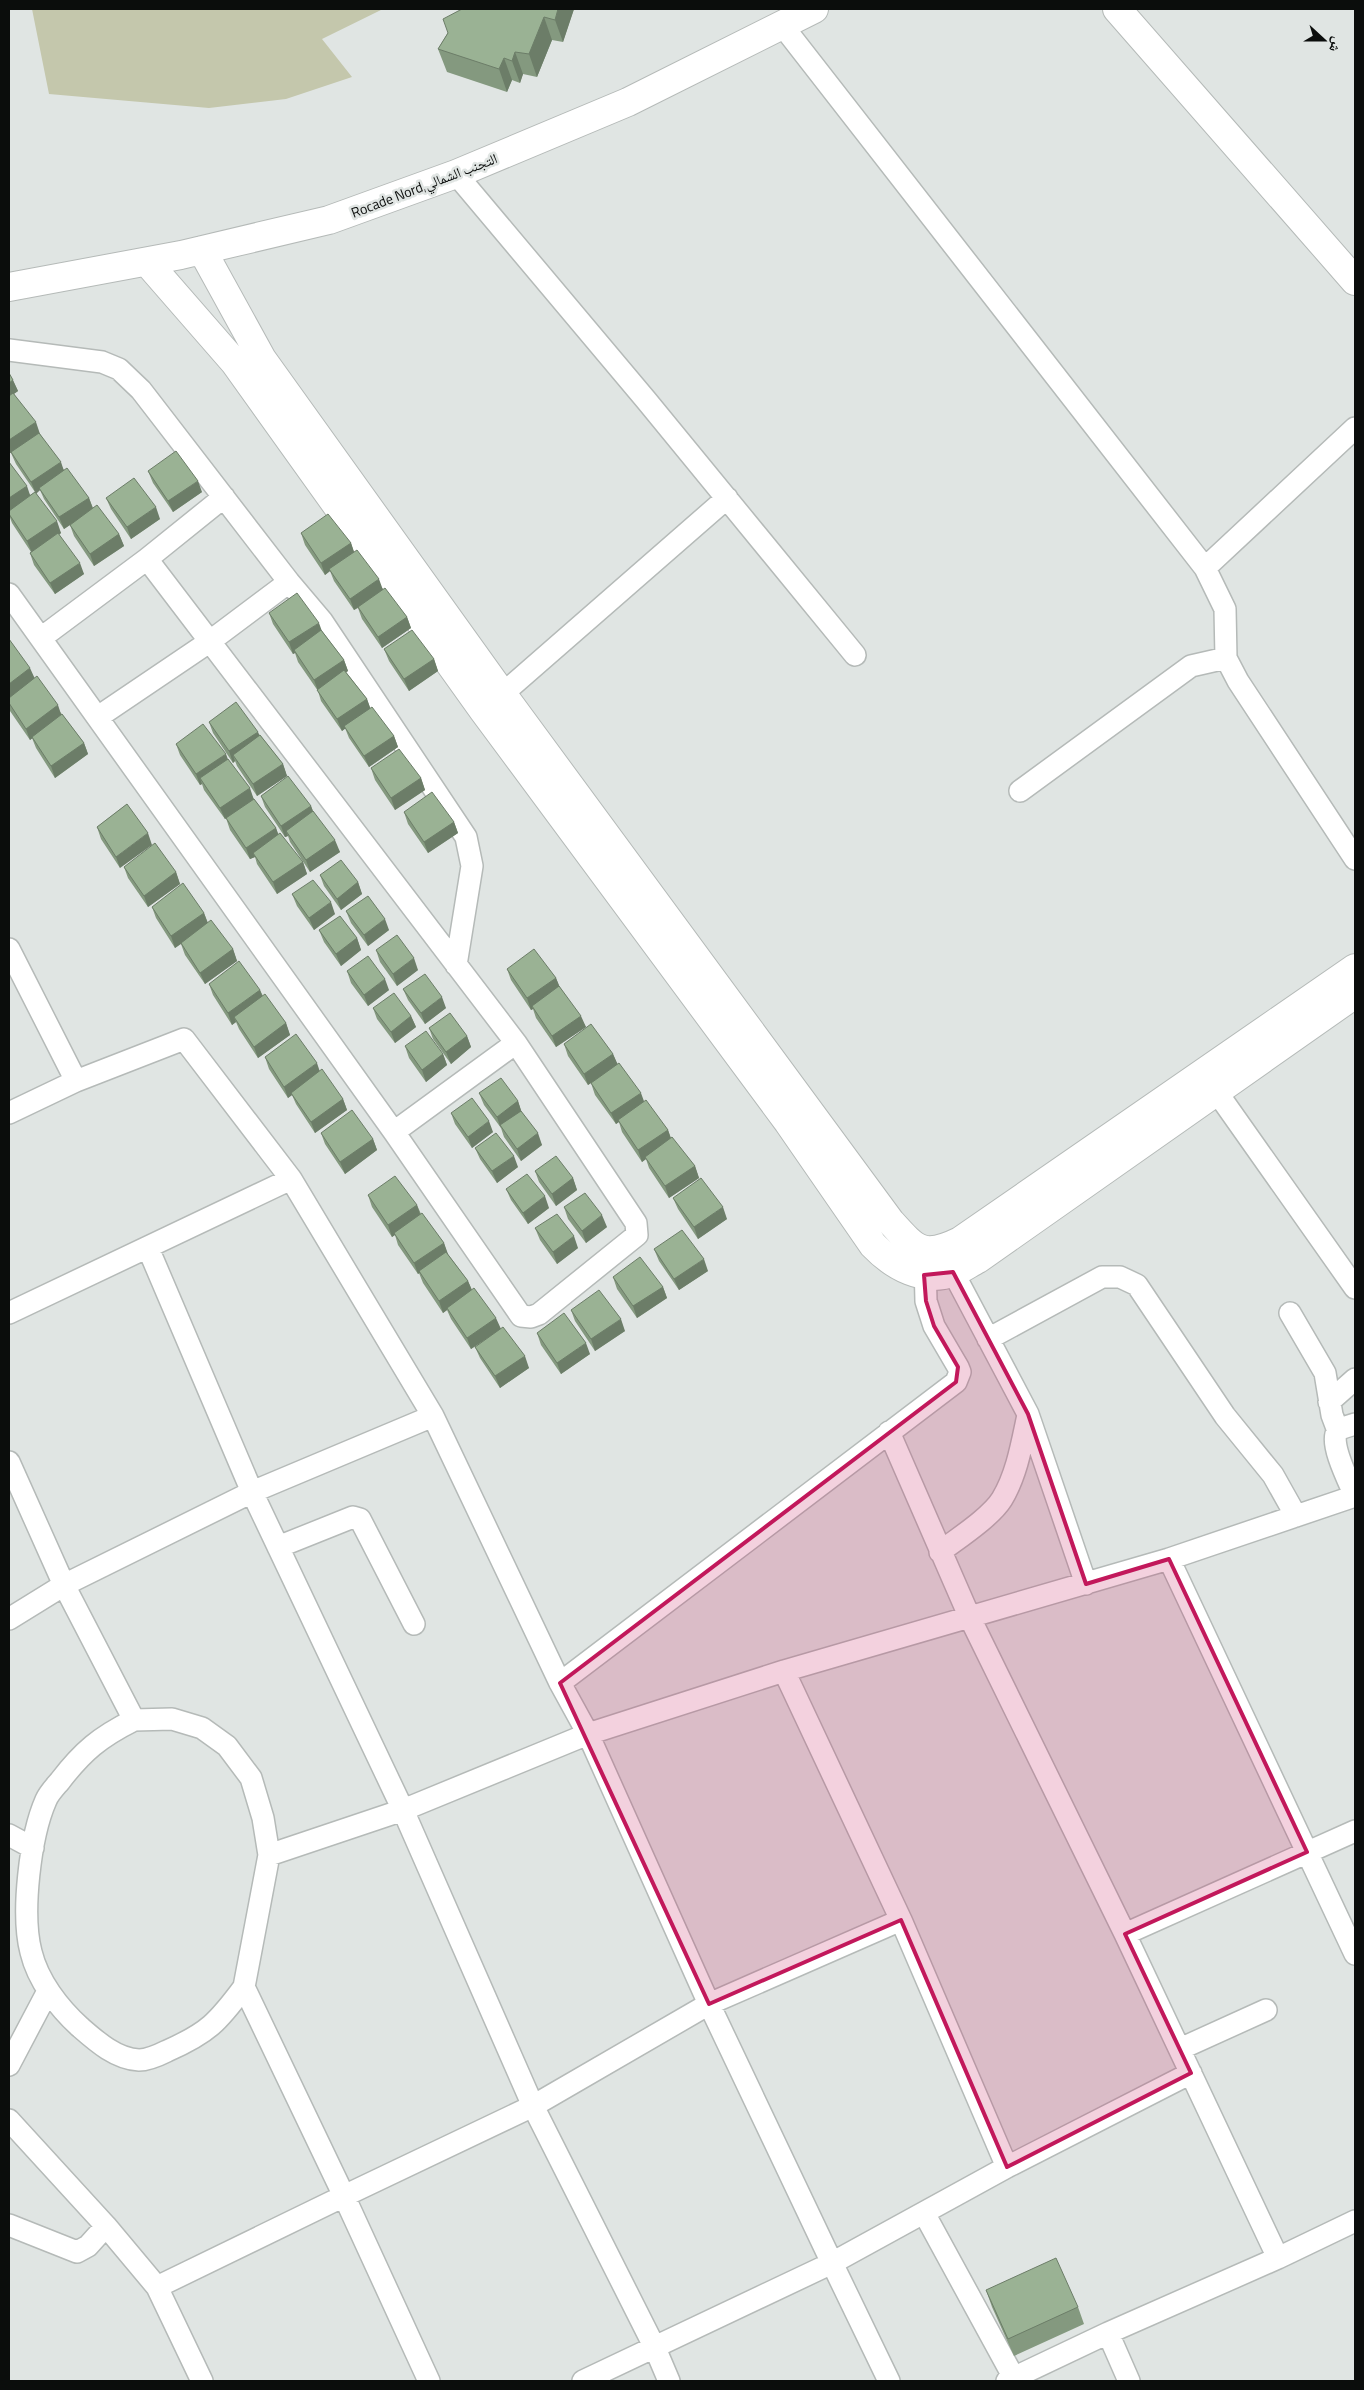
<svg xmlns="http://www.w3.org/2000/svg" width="1364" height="2390" viewBox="0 0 1364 2390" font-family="'Titillium Web','Noto Naskh Arabic',sans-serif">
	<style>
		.green { fill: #c4c7ac }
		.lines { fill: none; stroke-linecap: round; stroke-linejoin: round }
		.street-casing { stroke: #b5bab8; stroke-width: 24 }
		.secondary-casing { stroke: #b5bab8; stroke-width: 30 }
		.street { stroke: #fff; stroke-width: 21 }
		.secondary { stroke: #fff; stroke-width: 28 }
		.wall { fill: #84997f }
		.shaded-wall { fill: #6c7d68 }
		.building { fill: #9ab294; stroke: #6c7d68 }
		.marked { fill: #c2185b; fill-opacity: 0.2; stroke: #c2185b; stroke-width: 4; stroke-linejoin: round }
		.labels { text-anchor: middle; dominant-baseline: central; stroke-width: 5; stroke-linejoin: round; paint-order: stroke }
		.street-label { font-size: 14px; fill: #0b0d0c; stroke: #e0e5e3 }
	</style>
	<rect width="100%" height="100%" fill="#e0e5e3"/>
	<!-- green -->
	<path class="green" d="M32 9H383L322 39 352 77 286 99 209 108 49 94Z"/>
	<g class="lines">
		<defs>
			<path id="street" d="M782 25 1205 568 1225 609 1226 658 1238 681 1355 859
				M456 174 646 400 855 655
				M9 350 102 362 119 369 141 390 289 582 322 621 466 837 472 866 456 965
				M147 559 224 497
				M1205 568 1355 428
				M9 594 394 1132 521 1316 531 1317 539 1314 637 1235 636 1223 516 1043 147 559 41 638
				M491 704 727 498
				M98 717 209 642 289 582
				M1020 791 1191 666 1226 658
				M9 949 76 1081
				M1216 1091 1355 1288
				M9 1113 76 1081 184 1039 291 1179
				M394 1132 516 1043
				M148 1248 252 1492 433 1416
				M953 1272 1028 1414 1086 1584
				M9 1313 291 1179 433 1416 560 1683 588 1734 709 2004 832 2263 1007 2167 1191 2073
				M1290 1313 1325 1373 1332 1415 1338 1431
				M988 1339 1102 1277H1120L1137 1285 1225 1416 1273 1475 1296 1516
				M1329 1402 1355 1379
				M1355 1424C1350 1426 1341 1427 1337 1432 1329 1443 1350 1484 1355 1496
				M889 1432 970 1618 1125 1934 1278 2258
				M9 1462 64 1585 9 1619
				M278 1547 353 1517 360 1519 414 1624
				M940 1552C957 1539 991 1517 1002 1499 1017 1474 1022 1443 1028 1415
				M1169 1559 1355 1496
				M784 1671 901 1920 1007 2167
				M560 1683 956 1382 960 1372 958 1367 934 1326 926 1301 925 1262
				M134 1720C100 1737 83 1751 60 1781 55 1787 49 1793 46 1800 30 1836 21 1914 31 1952 38 1981 59 2008 80 2027 96 2041 116 2059 139 2060 148 2060 159 2055 167 2051 208 2033 218 2022 244 1987
				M9 1835 33 1848
				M269 1855 403 1810 588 1734 784 1671 1169 1559 1355 1954
				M1125 1934 1355 1831
				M1180 2049 1266 2010
				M9 2065 48 1991
				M9 2120 106 2226 157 2287 344 2196 244 1987 269 1855 263 1818 251 1778 227 1746 202 1728 172 1719 134 1720 64 1585 252 1492 403 1810 533 2106 709 2004 901 1920
				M924 2213 1014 2378
				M9 2225 77 2252 88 2246 106 2226
				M157 2287 202 2381
				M429 2381 344 2196 533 2106 655 2348 669 2381
				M583 2381 832 2263 889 2381
				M1007 2381 1108 2333
				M1129 2381 1108 2333 1278 2258 1355 2221"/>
			<path id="secondary" d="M1117 9 1355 281
				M202 250 262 359 503 695 890 1221C916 1250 923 1259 960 1241L1355 968
				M147 262 235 363 483 710 788 1122 873 1245C893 1266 924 1284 954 1272 962 1269 970 1263 978 1259L1355 994
				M9 287 181 255 329 220 456 174 628 102 814 9"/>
		</defs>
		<!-- street casing -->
		<use href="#street" class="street-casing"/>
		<!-- secondary casing -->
		<use href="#secondary" class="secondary-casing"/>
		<!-- street -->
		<use href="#street" class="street"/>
		<!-- secondary -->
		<use href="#secondary" class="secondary"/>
	</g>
	<!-- wall -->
	<path class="wall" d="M462 9H574L563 42 552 40 537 77 523 74 520 83 512 80 507 92 447 72 438 49Z
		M9 373 18 391 14 394 40 434 64 470 89 498 93 508 119 534 124 546 94 566 74 536 70 525 64 529 44 499 40 490 36 493 61 533 59 535 84 574 55 594 34 565 30 553 31 552 12 523 9 515V462L30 495 35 492 16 464 11 453H10L9 451Z
		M148 471 202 492 173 512 153 483Z
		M106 498 160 519 131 539 111 509Z
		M301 533 351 543 354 552 383 589 407 617 411 628 382 648 362 619 358 608 354 610 334 581 330 571 325 575 305 545Z
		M269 613 322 631 344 660 348 671 346 672 367 699 370 708 394 736 398 747 369 767 349 738 345 728 342 731 321 701 318 691 298 662 295 653 293 654 273 624Z
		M9 639 34 678 84 743 88 754 55 778 36 748 32 738 30 740 10 711 9 706Z
		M384 649 434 659 438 671 409 691 389 661Z
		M209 722 260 735 283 764 287 776 257 796 237 766 235 761 233 763 213 733Z
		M176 744 228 759 254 799 276 828 278 834 303 862 307 874 277 894 257 864 255 857 250 859 230 830 226 818 225 819 204 790 202 784 200 785 180 755Z
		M371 768 421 778 425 790 395 810 375 780Z
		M261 796 311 806 313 811 340 852 310 872 290 842 288 836 285 837 265 807Z
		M127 804 120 868 101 839 97 827Z
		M404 812 454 822 458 833 428 853 408 824Z
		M124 867 176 872 180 884 148 907 128 878Z
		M320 875 358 882 362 894 341 910 324 886Z
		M292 894 335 914 314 930 297 906Z
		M152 907 204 913 208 923 233 949 237 961 205 984 185 955 181 944 175 948 156 918Z
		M346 911 389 930 368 946 351 923Z
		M319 930 357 938 361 950 341 966 324 942Z
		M376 950 418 970 397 986 380 962Z
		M507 969 556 978 559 986 586 1027 556 1047 536 1018 533 1009 531 1010 511 980Z
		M347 971 389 990 368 1006 351 983Z
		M209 984 260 990 263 996 286 1023 290 1035 258 1058 239 1029 236 1022 232 1025 213 995Z
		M403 989 446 1008 425 1024 408 1000Z
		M373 1008 411 1016 416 1027 395 1043 377 1019Z
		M429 1028 467 1036 471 1047 451 1064 433 1039Z
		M564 1044 613 1054 617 1064 644 1102 668 1130 671 1138 695 1166 699 1178 669 1198 649 1168 646 1159 642 1162 622 1132 619 1122 616 1124 595 1095 591 1083 595 1080 588 1085 568 1056Z
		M405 1046 443 1054 447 1065 426 1082 409 1058Z
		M265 1057 320 1071 343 1099 347 1110 315 1133 296 1104 292 1095 288 1098 269 1069Z
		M479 1093 518 1101 521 1111 542 1145 521 1161 504 1137 501 1128 484 1105Z
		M451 1113 493 1132 472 1148 455 1124Z
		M321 1133 373 1139 377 1150 345 1174 325 1144Z
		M475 1148 518 1167 497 1183 480 1159Z
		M535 1171 573 1178 577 1190 556 1206 539 1182Z
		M506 1189 549 1208 528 1224 511 1200Z
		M368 1195 417 1205 421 1214 444 1243 447 1253 468 1281 472 1290 529 1368 500 1388 480 1358 475 1347 490 1336 471 1349 451 1319 447 1310 443 1313 423 1283 419 1273 418 1274 398 1245 395 1235 392 1237 372 1207Z
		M673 1198 727 1219 698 1239 678 1209Z
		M564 1207 607 1227 586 1243 568 1219Z
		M535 1228 578 1248 557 1264 540 1240Z
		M654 1249 708 1271 679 1290 659 1261Z
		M613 1277 663 1287 667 1298 637 1318 617 1289Z
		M571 1310 625 1331 595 1351 575 1321Z
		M537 1333 590 1354 561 1374 541 1345Z
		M986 2290 1078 2307 1084 2324 1014 2356 992 2307Z"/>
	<!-- shaded-wall -->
	<path class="shaded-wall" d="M558 9H574L563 42 555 20Z
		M544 17 552 40 537 77 529 54Z
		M515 52 523 74 520 83 512 61Z
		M504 58 512 80 507 92 499 69Z
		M13 380 18 391 9 397V383Z
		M36 422 40 434 10 453 9 449V440Z
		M61 462 65 474 39 488 40 490 36 494 31 482Z
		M198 481 202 492 173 512 168 501Z
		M27 486 31 498 9 513V498Z
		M89 498 93 509 64 529 59 517Z
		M156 507 160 519 131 539 127 527Z
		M57 521 61 533 32 553 27 541Z
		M119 534 124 546 94 566 90 554Z
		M351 543 355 555 329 569 330 571 325 575 321 563Z
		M80 563 84 574 55 594 50 583Z
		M379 579 383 590 354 610 350 599Z
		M407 617 411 628 382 648 378 637Z
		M319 623 323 634 294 650 295 653 293 654 289 642Z
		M434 659 438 671 409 691 404 679Z
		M344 660 348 671 318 691 314 680Z
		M30 668 35 679 9 698V684Z
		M367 699 371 710 342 731 337 719Z
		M58 705 62 717 30 740 26 729Z
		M258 732 263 743 233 755 235 761 233 763 229 751Z
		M394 736 398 747 369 767 364 756Z
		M84 743 88 754 55 778 51 766Z
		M226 754 230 765 200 778 202 784 200 785 196 774Z
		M283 764 287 776 257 796 253 784Z
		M421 778 425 790 395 810 391 798Z
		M250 788 254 800 225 819 220 808Z
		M311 806 315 817 286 831 288 836 285 837 281 826Z
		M454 822 458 833 428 853 424 842Z
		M276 828 280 839 253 853 255 857 250 859 246 848Z
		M148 833 152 845 120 868 116 857Z
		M335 840 340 852 310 872 306 860Z
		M303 862 307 874 277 894 273 882Z
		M176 872 180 884 148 907 144 896Z
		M358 882 362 894 341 910 337 899Z
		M331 902 335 914 314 930 309 918Z
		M204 913 208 924 175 948 171 936Z
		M385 919 389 930 368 946 364 935Z
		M357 938 361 950 341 966 336 954Z
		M233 949 237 961 205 984 200 973Z
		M414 958 418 970 397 986 393 974Z
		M556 978 561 990 532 1006 533 1009 531 1010 527 998Z
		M385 979 389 990 368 1006 364 995Z
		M260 990 264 1001 234 1017 236 1022 232 1025 228 1013Z
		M442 997 446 1008 425 1024 421 1013Z
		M411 1016 416 1027 395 1043 391 1032Z
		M581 1016 586 1027 556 1047 552 1036Z
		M286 1023 290 1035 258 1058 254 1047Z
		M467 1036 471 1047 451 1064 446 1052Z
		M443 1054 447 1065 426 1082 422 1070Z
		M613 1054 618 1065 588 1085 584 1074Z
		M317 1063 321 1075 291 1093 292 1095 288 1098 284 1087Z
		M641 1093 645 1104 616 1124 611 1113Z
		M343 1099 347 1110 315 1133 311 1122Z
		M518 1101 522 1113 500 1125 501 1129 497 1117Z
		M489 1121 493 1132 472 1148 468 1137Z
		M668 1130 672 1142 645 1157 646 1159 642 1162 638 1150Z
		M538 1133 542 1145 521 1161 517 1149Z
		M373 1139 377 1150 345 1174 340 1162Z
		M514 1156 518 1167 497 1183 492 1171Z
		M695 1166 699 1178 669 1198 665 1186Z
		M573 1178 577 1190 556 1206 552 1194Z
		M545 1196 549 1208 528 1224 523 1213Z
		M417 1205 421 1217 392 1237 388 1225Z
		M723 1207 727 1219 698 1239 694 1227Z
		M602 1215 607 1227 586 1243 582 1231Z
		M574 1236 578 1248 557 1264 553 1252Z
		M444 1243 448 1254 418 1274 414 1263Z
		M704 1259 708 1271 679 1290 674 1279Z
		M468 1281 473 1293 447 1308V1310L443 1313 439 1301Z
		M663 1287 667 1298 637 1318 633 1306Z
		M496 1318 501 1329 471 1349 467 1338Z
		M621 1319 625 1331 595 1351 591 1339Z
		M586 1343 590 1354 561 1374 557 1363Z
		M525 1356 529 1368 500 1388 495 1376Z"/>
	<!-- building -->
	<path class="building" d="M462 9H558L555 20 544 17 529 54 515 52 512 61 504 58 499 69 438 49 448 33 443 19Z
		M9 373 13 380 9 383Z
		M13 393 36 422 9 440V396Z
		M39 433 61 462 31 482 11 452Z
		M176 451 198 481 168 501 148 471Z
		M9 462 27 486 9 498Z
		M67 468 89 498 59 517 39 488Z
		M134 478 156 507 127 527 106 498Z
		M35 492 57 521 27 541 9 514V511Z
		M97 505 119 534 90 554 70 525Z
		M328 514 351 543 321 563 301 533Z
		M58 533 80 563 50 583 30 553Z
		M357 550 379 579 350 599 329 569Z
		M385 588 407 617 378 637 358 607Z
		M297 593 319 623 289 642 269 613Z
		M321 630 344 660 314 680 294 650Z
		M412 630 434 659 404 679 384 649Z
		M9 639 30 668 9 684Z
		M344 670 367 699 337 719 317 690Z
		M37 676 58 705 26 729 9 703V698Z
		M236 702 258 732 229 751 209 722Z
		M372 707 394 736 364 756 344 726Z
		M62 714 84 743 51 766 32 737Z
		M203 724 226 754 196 774 176 744Z
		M260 735 283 764 253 784 233 755Z
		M399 749 421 778 391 798 371 768Z
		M228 759 250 788 220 808 200 778Z
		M288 776 311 806 281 826 261 796Z
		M432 792 454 822 424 842 404 812Z
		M254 799 276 828 246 848 226 818Z
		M127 804 148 833 116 857 97 827Z
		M313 811 335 840 306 860 286 831Z
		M280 833 303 862 273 882 253 853Z
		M155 843 176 872 144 896 124 867Z
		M341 860 358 882 337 899 320 875Z
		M313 880 331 902 309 918 292 894Z
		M183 883 204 913 171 936 152 907Z
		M368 896 385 919 364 935 346 911Z
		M340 916 357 938 336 954 319 930Z
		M211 920 233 949 200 973 181 943Z
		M397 935 414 958 393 974 376 950Z
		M534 949 556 978 527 998 507 969Z
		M368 956 385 979 364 995 347 971Z
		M239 961 260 990 228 1013 209 984Z
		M425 974 442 997 421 1013 403 989Z
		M559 986 581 1016 552 1036 532 1006Z
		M394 993 411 1016 391 1032 373 1008Z
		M265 994 286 1023 254 1047 234 1017Z
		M450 1013 467 1036 446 1052 429 1028Z
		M591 1024 613 1054 584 1074 564 1044Z
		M426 1031 443 1054 422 1070 405 1046Z
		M296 1034 317 1063 284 1087 265 1057Z
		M619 1063 641 1093 611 1113 591 1083Z
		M322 1069 343 1099 311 1122 291 1093Z
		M501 1078 518 1101 497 1117 479 1093Z
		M472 1098 489 1121 468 1137 451 1113Z
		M646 1100 668 1130 638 1150 618 1120Z
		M352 1110 373 1139 340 1162 321 1133Z
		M521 1111 538 1133 517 1149 500 1125Z
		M496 1133 514 1156 492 1171 475 1148Z
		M672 1137 695 1166 665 1186 645 1157Z
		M556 1156 573 1178 552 1194 535 1171Z
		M527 1174 545 1196 523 1213 506 1189Z
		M395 1176 417 1205 388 1225 368 1195Z
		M701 1178 723 1207 694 1227 673 1198Z
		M585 1193 602 1215 582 1231 564 1207Z
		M422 1213 444 1243 414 1263 394 1233Z
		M557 1214 574 1236 553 1252 535 1228Z
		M682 1230 704 1259 674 1279 654 1249Z
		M446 1252 468 1281 439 1301 419 1271Z
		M640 1257 663 1287 633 1306 613 1277Z
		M474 1288 496 1318 467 1338 447 1308Z
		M599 1290 621 1319 591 1339 571 1310Z
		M564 1313 586 1343 557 1363 537 1333Z
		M503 1327 525 1356 495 1376 475 1347Z
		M1056 2258 1078 2307 1008 2339 986 2290Z"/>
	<!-- marked area -->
	<path class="marked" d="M953 1272 1028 1414 1086 1584 1169 1559 1307 1852 1125 1934 1191 2073 1007 2167 901 1920 709 2004 560 1683 956 1382 958 1367 934 1326 926 1301 924 1275Z"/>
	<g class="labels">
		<!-- street labels -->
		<g class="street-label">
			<text transform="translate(424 185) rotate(-21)">Rocade Nord,التجنب الشمالي</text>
		</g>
	</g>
	<!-- border -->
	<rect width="1364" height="2390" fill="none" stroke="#0b0d0c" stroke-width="20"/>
	<!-- north arrow -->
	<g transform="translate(1324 40) rotate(111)" stroke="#e0e5e3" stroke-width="4" paint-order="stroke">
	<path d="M0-4L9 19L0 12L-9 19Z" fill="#0b0d0c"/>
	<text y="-8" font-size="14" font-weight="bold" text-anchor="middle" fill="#0b0d0c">ش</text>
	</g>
</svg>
